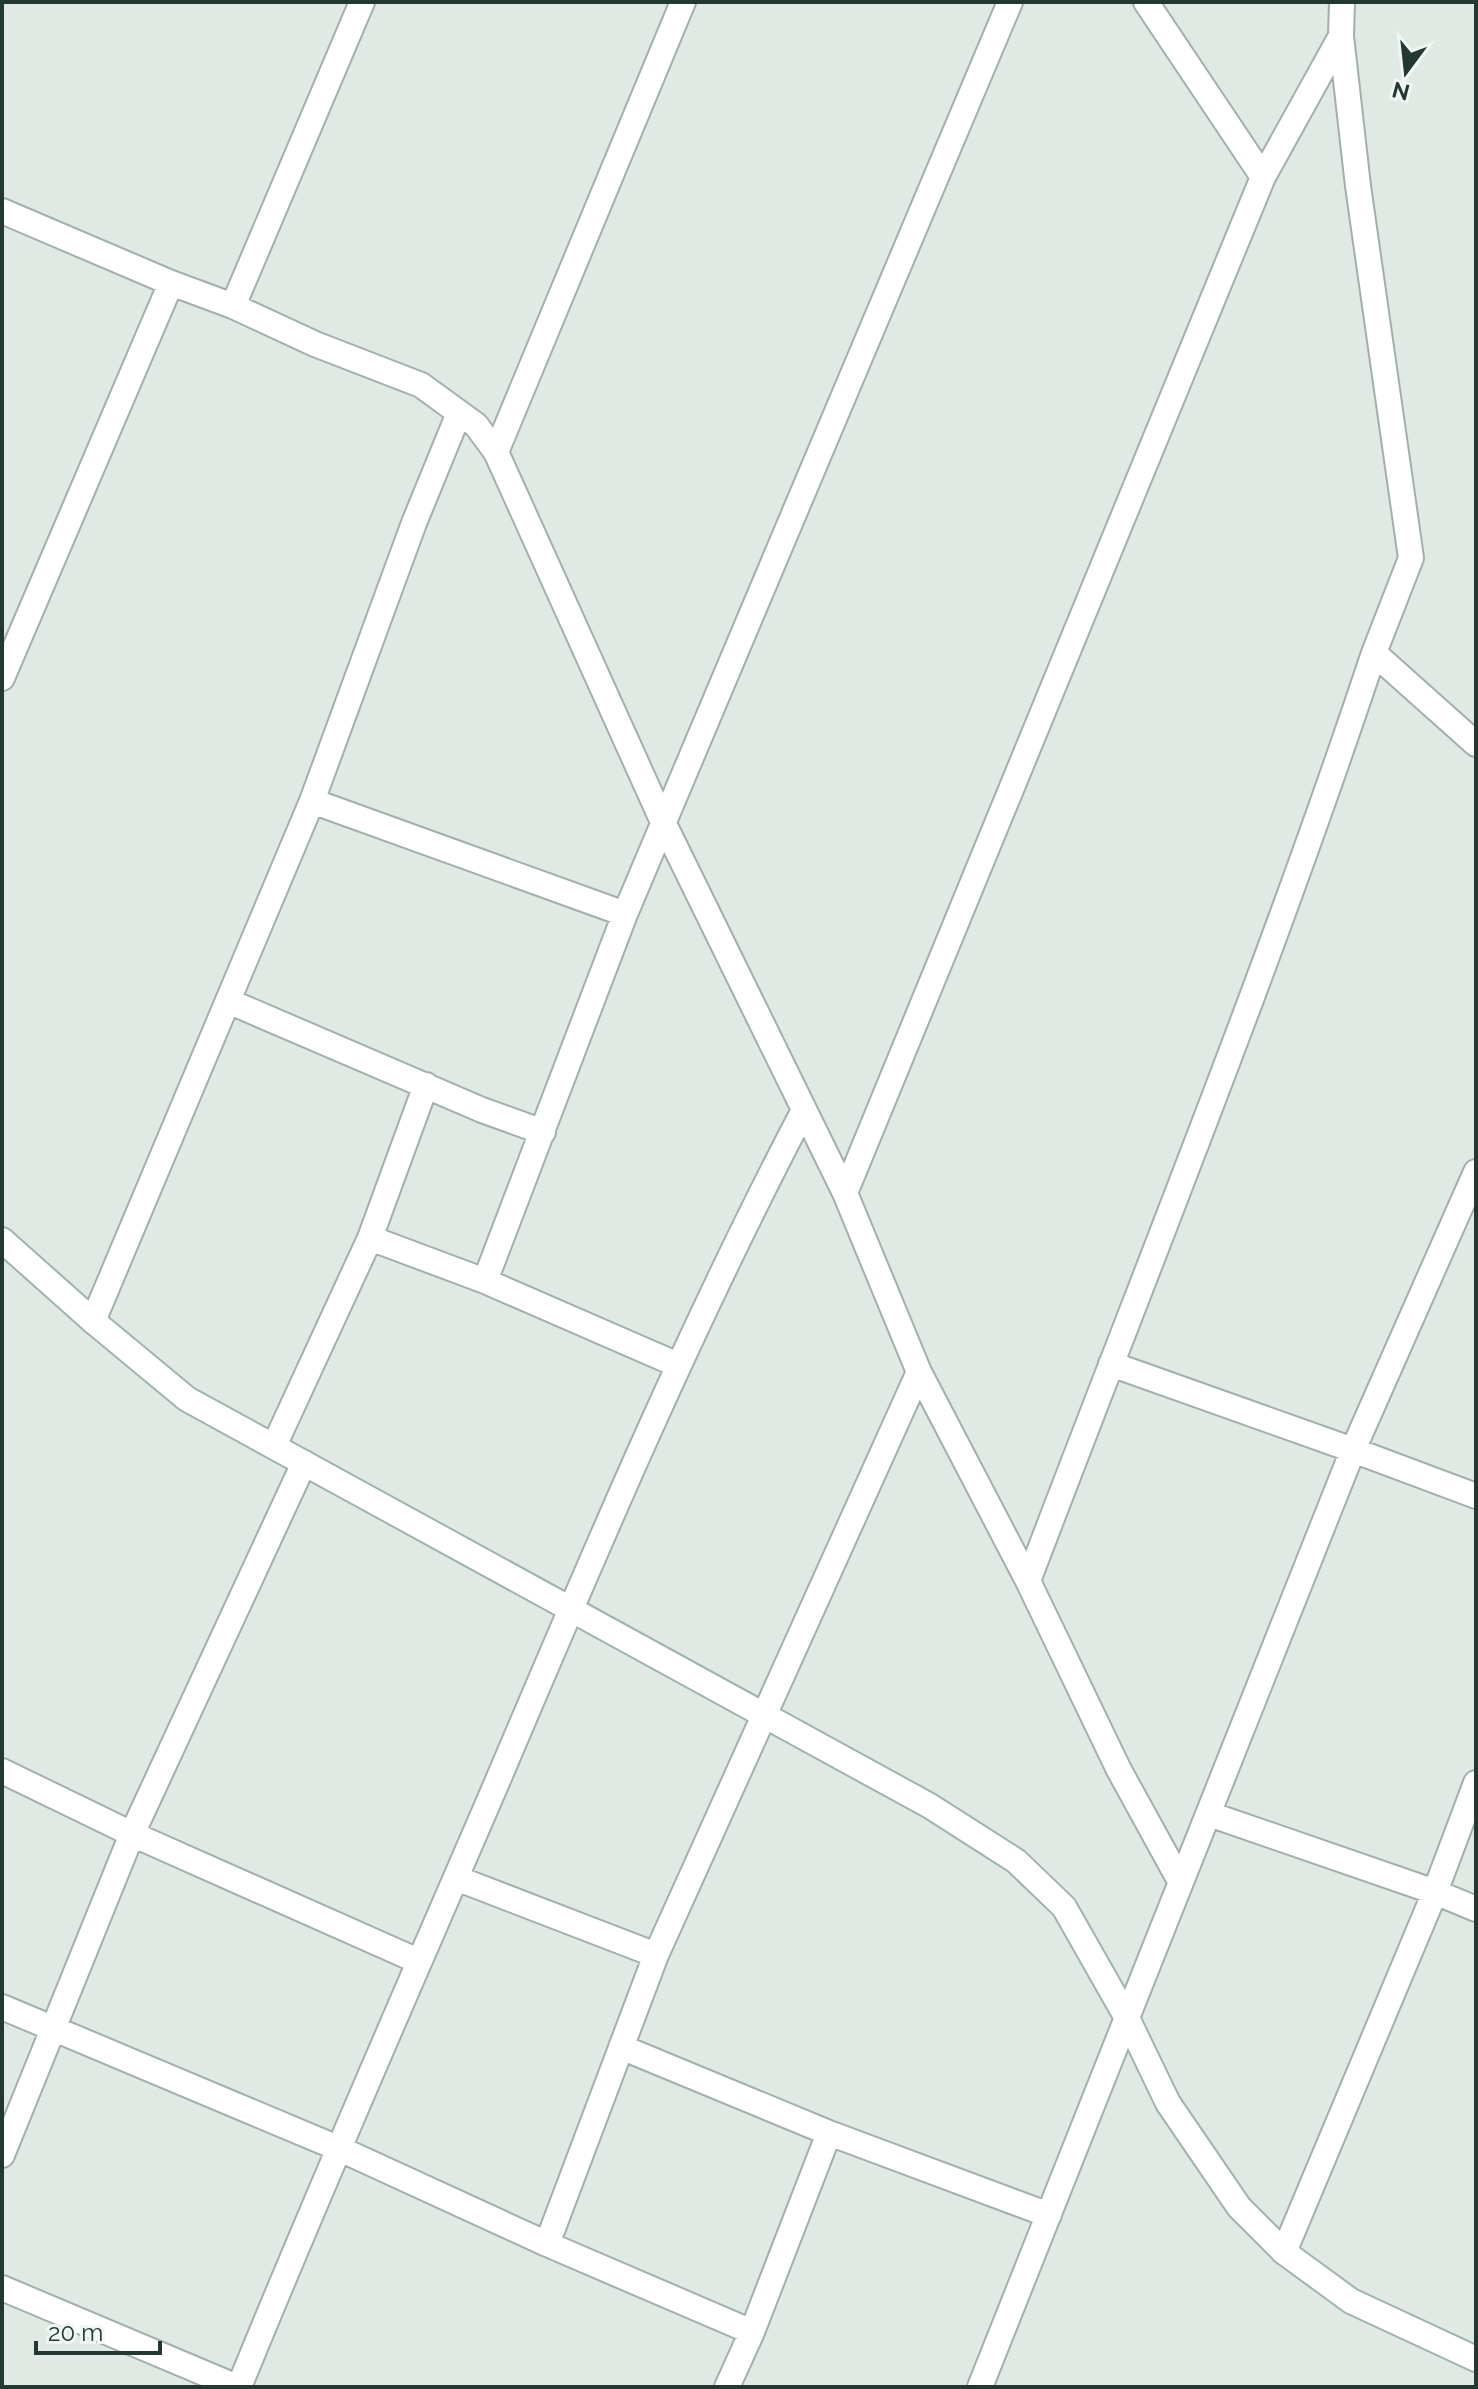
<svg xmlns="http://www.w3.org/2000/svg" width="1478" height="2389" viewBox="0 0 1478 2389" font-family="Raleway,sans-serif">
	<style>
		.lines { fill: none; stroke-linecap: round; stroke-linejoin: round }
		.street-casing { stroke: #a3b0aa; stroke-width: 28 }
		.secondary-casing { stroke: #a0b4ab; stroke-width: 28 }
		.street { stroke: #fff; stroke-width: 24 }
		.secondary { stroke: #fff; stroke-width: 24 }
	</style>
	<rect width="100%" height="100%" fill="#e0e9e4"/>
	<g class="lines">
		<defs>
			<path id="street" d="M1342 2 1341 36 1358 186 1411 558 1374 653 1476 744
				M1263 177 1341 36
				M2 211 171 283 233 306 315 344 421 385 476 425 496 452 663 822 845 1193 919 1372 1028 1581 1119 1770 1180 1881
				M233 306 362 2
				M496 452 683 2
				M2 678 171 283
				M312 801 625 914
				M228 1001 482 1110 543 1132
				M845 1193 1263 177 1146 2
				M370 1238 485 1281 625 914 1010 2
				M485 1281 678 1365
				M93 1321 312 801 414 523 459 413
				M1111 1364 1353 1450 1476 1496
				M274 1446 370 1238 426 1085
				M1028 1581C1145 1273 1270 966 1374 653
				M2 1771 132 1834 418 1961
				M1209 1814 1435 1892 1476 1909
				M456 1878 656 1955
				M2 2007 340 2149 547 2244 752 2332
				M621 2047 829 2133 1049 2215
				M2 2155 132 1834 304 1463
				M547 2244 656 1955 919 1372
				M1284 2252 1435 1892 1476 1783
				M2 2288 237 2387
				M239 2387C322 2183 411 1982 498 1780 594 1554 690 1327 804 1110
				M727 2387 752 2332 829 2133
				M980 2387 1353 1450 1476 1172"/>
			<path id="secondary" d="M2 1240 93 1321 187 1399 930 1806 1016 1861 1064 1907 1127 2018 1168 2103 1239 2207 1284 2252 1351 2301 1476 2359"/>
		</defs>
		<!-- street casing -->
		<use href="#street" class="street-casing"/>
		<!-- secondary casing -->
		<use href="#secondary" class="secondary-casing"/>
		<!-- street -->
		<use href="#street" class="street"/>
		<!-- secondary -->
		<use href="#secondary" class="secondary"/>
	</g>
	<!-- border -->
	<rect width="1478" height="2389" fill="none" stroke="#223830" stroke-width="8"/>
	<!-- north arrow -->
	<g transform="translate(1406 72) rotate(195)" stroke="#f0f6f2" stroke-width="6" paint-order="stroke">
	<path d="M0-6L14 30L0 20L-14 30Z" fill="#223830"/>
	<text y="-12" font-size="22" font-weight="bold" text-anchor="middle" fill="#223830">N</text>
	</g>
	<!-- scale -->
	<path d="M36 2341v12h124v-12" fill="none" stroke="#223830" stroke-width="4"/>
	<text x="48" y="2341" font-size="24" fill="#223830" stroke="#f0f6f2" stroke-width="6" paint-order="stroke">20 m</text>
</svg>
